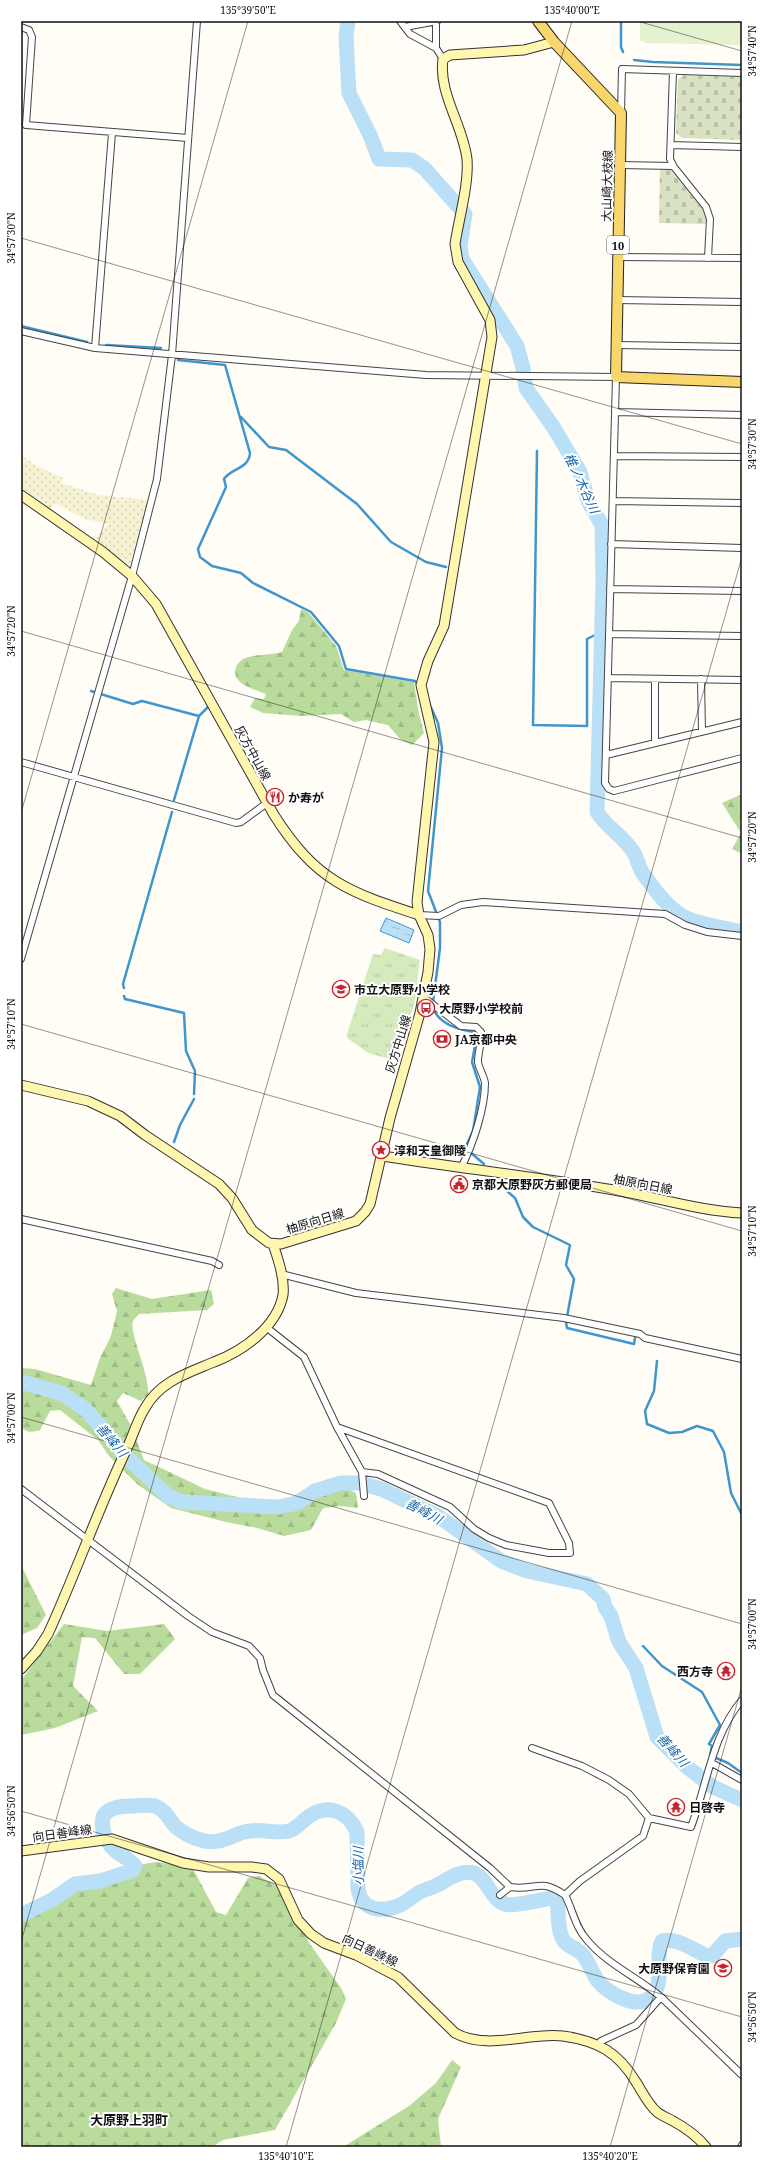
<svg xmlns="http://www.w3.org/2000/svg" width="763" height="2168" viewBox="0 0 763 2168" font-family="'Noto Serif','Noto Sans JP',serif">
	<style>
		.farmland { fill: url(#farmland-dots) }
		.grass { fill: url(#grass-tufts) }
		.forest { fill: url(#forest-firs) }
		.cemetery { fill: url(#cemetery-stones) }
		.pitch { fill: #e6f2cf }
		.water { fill: url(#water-ripples); stroke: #3f96cf }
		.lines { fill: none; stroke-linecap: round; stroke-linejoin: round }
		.stream { stroke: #3f96cf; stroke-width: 2.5 }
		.river { stroke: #b9e0f7; stroke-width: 15 }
		.street-casing { stroke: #444; stroke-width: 8 }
		.secondary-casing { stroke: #333; stroke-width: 11 }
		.primary-casing { stroke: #222; stroke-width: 12 }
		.street { stroke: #fff; stroke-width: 6 }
		.secondary { stroke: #fff6b0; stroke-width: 9 }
		.primary { stroke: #f9d66b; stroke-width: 10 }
		.ticks { fill: none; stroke: #111; stroke-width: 1; stroke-opacity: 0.45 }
		.labels { text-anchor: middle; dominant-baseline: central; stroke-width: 4; stroke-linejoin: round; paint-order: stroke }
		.shield { fill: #fff; stroke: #585858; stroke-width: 1 }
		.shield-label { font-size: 11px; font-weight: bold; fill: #111 }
		.street-label { font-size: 12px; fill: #111; stroke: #fff }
		.poi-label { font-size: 12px; font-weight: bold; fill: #111; stroke: #fff; text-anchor: start }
		.water-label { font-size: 13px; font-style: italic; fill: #1768a6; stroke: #fff }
		.neighbourhood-label { font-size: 13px; font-weight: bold; fill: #111; stroke: #fff }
		.neatline { fill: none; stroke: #111; stroke-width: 1.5 }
		.ticks-label { font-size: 10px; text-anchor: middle; fill: #111 }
	</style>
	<defs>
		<pattern id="farmland-dots" width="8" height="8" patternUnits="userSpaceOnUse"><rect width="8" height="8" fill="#f6f3d4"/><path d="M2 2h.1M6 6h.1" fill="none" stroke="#d2cfb5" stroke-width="1.8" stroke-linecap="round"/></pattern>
		<pattern id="grass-tufts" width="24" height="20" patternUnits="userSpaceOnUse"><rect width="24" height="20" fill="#d5ebbd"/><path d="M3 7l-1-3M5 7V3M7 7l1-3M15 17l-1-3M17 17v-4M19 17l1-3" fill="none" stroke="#b6c8a1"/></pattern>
		<pattern id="forest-firs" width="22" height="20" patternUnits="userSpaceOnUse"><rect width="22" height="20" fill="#b9dc9c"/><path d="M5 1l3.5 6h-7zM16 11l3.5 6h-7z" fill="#9ebc85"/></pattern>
		<pattern id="cemetery-stones" width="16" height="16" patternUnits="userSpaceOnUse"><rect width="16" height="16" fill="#d9e3c4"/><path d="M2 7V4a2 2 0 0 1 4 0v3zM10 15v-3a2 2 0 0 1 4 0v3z" fill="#b9c2a7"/></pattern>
		<pattern id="water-ripples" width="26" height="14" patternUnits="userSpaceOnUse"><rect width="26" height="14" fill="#b9e0f7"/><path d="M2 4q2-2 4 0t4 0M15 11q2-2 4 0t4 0" fill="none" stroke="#9ebfd3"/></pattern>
	</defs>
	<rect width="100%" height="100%" fill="#fffdf5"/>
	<!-- farmland -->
	<path class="farmland" d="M21 455 35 465 63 478 61 483 98 495 149 500 130 564 128 565 97 542V537L109 524 85 519 54 503 50 509 21 487Z"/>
	<!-- grass -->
	<path class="grass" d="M385 948 420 960 415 1000 397 1061 368 1053 346 1037 373 954 381 955Z"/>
	<!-- forest -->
	<path class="forest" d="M301 609 309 613 336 646 344 670 414 682 419 714 424 733 412 745 400 739 388 725 366 720 354 722 341 714 301 716 263 713 250 707 255 698 264 699 266 694C254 689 230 684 236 667 238 662 244 658 248 657 260 654 271 655 282 652L292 630 299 621Z
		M742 794V854L732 849 741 833 722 803Z
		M116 1288 152 1299 211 1290 214 1304 207 1310 139 1314C137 1316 134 1319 133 1321 129 1334 150 1374 148 1395L141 1401 123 1393 117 1401 131 1426 144 1460 205 1489 249 1500 273 1510 313 1499 344 1487 356 1493 358 1508 339 1506 323 1508 311 1530 284 1536 257 1528 226 1522 171 1508 137 1484 109 1456 98 1440 60 1410 50 1411 40 1430C31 1432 27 1434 21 1426V1368L35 1369 91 1385 100 1358 111 1336 117 1311 112 1294Z
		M21 1565 46 1615 37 1628 21 1635Z
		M64 1624 107 1631 164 1624 175 1639 140 1674H124L95 1638 82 1637 73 1686 98 1711 55 1728 21 1735V1680Z
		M156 1862 192 1867 216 1912 226 1915 248 1878 259 1876 276 1885 310 1944 341 1988 346 1999 336 2023 275 2130 223 2140 212 2147H21V1920L72 1890 126 1867Z
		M452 2060 461 2067 438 2119 441 2147H343L409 2106 436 2083Z"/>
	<!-- cemetery -->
	<path class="cemetery" d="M684 75 742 77 741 140 682 138 676 133 678 80Z
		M660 167 669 168 705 212 707 224 659 223Z"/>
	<!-- pitch -->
	<path class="pitch" d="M640 21H742V45L646 43 640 40Z"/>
	<!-- water -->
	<path class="water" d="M386 918 414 930 409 943 380 931Z"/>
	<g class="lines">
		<!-- stream -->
		<path class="stream" d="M621 21V47L623 52
			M634 60 653 62 742 65
			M21 326 87 342
			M106 345 161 348
			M178 360 225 365 250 453C249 469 231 468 224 479L226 487 198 549 200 557 212 566 241 573 253 583 311 612 339 646 346 669 415 681 418 685
			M241 417 269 447 286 450 357 504 391 542 426 562 446 567
			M537 451 533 725 587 726V639L601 632
			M91 691 133 704 142 701 199 716
			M429 703 438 723 442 748 428 891 440 922V948L433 1002
			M174 800 199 716 208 707
			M124 988 123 984 172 812
			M124 996 125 999 184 1013 186 1051 195 1071 194 1094
			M432 1006C438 1024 459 1030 475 1032L477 1035 472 1062 480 1087 473 1131 465 1148 468 1150
			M174 1142 180 1125 194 1099
			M471 1153 484 1164
			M493 1179 515 1198 523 1217 533 1227 570 1245 566 1265 574 1279 566 1322 567 1328 634 1344 635 1338
			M657 1361 654 1391 645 1411 647 1424 669 1433 682 1432 697 1426 713 1431 724 1452 731 1493 742 1515
			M643 1646 662 1666 702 1692 720 1725 709 1744 712 1746 710 1755
			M716 1758 728 1763 742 1773"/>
		<!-- river -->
		<path class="river" d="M348 21 346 36 349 93 370 135 379 159 412 160 424 168 465 214 460 246 462 259 517 346 523 368 526 388 554 428 580 472 588 501 602 525 603 580 597 812C606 827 622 835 632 850 637 856 638 865 642 872 652 886 666 906 681 915 696 925 724 927 742 932
			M21 1382 61 1393 85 1409 130 1460 168 1496 182 1502 278 1507 297 1503 315 1491 341 1483H359L381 1489 438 1516 501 1561 527 1571 587 1584 603 1599 605 1607 611 1616 619 1642 636 1668 657 1737 687 1767 713 1787 742 1800
			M21 1915 52 1900 75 1884 100 1881 133 1870 135 1866C128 1857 116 1854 110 1845 103 1836 97 1816 110 1810 118 1806 125 1806 133 1806 140 1806 148 1804 155 1806 166 1810 169 1820 176 1827 187 1836 204 1844 218 1841 230 1839 238 1832 250 1831 263 1829 276 1834 289 1831 297 1829 304 1819 311 1815 330 1803 349 1813 357 1832L358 1889C362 1911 381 1913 400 1905 407 1902 413 1896 420 1892 426 1889 432 1888 437 1885 444 1882 451 1876 459 1874 487 1864 486 1898 505 1904 515 1907 541 1899 553 1898L557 1902C559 1913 557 1932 564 1941 568 1947 579 1949 584 1956 589 1963 592 1972 597 1980 607 1992 636 2011 651 1997 666 1983 654 1958 662 1941 676 1937 694 1950 707 1956H712L725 1941 742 1939"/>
		<defs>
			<path id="street" d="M400 21 410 34 436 48 443 59
				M21 27 29 30 32 37 26 125 188 138
				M405 27 437 21
				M436 48V22
				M673 71 670 159 674 167 706 207 710 219 708 258
				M621 113 622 69 742 73
				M671 145 742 147
				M620 165 673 166
				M618 257 742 258
				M617 300 742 302
				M21 331 95 348 426 375 616 377 605 783 609 789 614 791 742 758
				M616 345 742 347
				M95 348 112 133
				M615 412 742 415
				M614 456 742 457
				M613 501 742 503
				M611 544 742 548
				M610 589 742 591
				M609 634 742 636
				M608 678 742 680
				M701 679 702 732
				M655 743V679
				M606 755 742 722
				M21 762 236 823 241 822 267 803
				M419 915 439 916 461 905 483 902 665 914 685 925 707 932 742 936
				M21 959 132 576 157 479 172 355 197 21
				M423 997 461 1026 476 1027 481 1032C482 1042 478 1052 478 1062 479 1069 484 1076 485 1083 485 1109 473 1144 461 1168
				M21 1219 212 1261 219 1265
				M281 1274 356 1293 564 1318 640 1334 645 1338 742 1359
				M266 1327 304 1357 337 1427 362 1472 364 1496
				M337 1427 549 1503 569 1543 570 1553H549L506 1545 489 1538 474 1529 450 1507 378 1474 362 1472
				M21 1489 188 1616 212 1632 249 1646 260 1658 263 1670 273 1695 490 1868 510 1887
				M532 1748 582 1766 609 1780 629 1794 649 1818 691 1827C707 1785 712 1735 742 1700
				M712 1763 742 1780
				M649 1818 643 1836 580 1881 565 1895C573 1910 575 1927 587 1940 607 1964 637 1977 661 1997
				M500 1895 510 1887C538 1891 538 1877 565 1895
				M598 2045 601 2041 636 2025 661 1997 742 2075
				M741 2147 742 2145"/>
			<path id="secondary" d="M21 495 103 552 132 576 156 604 274 815C316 881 348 892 419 915
				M21 1085 88 1101 120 1116 145 1135 219 1184 232 1198 252 1230 269 1243 281 1244 356 1221 365 1212 370 1204 390 1118 420 1013 428 972 430 949 428 935 419 915 417 902 434 742 421 685 428 661 444 626 492 337 490 320 458 262 455 244C459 218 469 184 467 159 463 125 438 93 443 59L450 55 524 50 554 42
				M382 1156C459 1168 537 1177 614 1190 656 1197 699 1211 742 1213
				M21 1669 37 1651 48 1634C77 1571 99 1506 129 1444 134 1432 138 1419 145 1408 160 1381 188 1373 214 1362 243 1351 277 1327 283 1295 285 1279 278 1259 273 1244
				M21 1851 112 1839 183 1863 209 1867H252L266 1869 279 1879 298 1920 311 1934 324 1943 356 1955 398 1977 455 2033C488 2051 527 2032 563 2036 598 2041 618 2052 636 2082 643 2093 648 2104 657 2112 662 2116 668 2118 673 2121 686 2128 697 2136 706 2147"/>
			<path id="primary" d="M538 21 554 42 621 113 616 377 742 382"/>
		</defs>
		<!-- street casing -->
		<use href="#street" class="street-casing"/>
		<!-- secondary casing -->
		<use href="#secondary" class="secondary-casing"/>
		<!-- primary casing -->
		<use href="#primary" class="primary-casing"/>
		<!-- street -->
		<use href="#street" class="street"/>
		<!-- secondary -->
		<use href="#secondary" class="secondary"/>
		<!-- primary -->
		<use href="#primary" class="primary"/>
	</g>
	<!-- ticks -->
	<path class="ticks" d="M637 21 742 51M21 238 742 444M21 631 742 838M21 813 248 21M21 1024 742 1231M21 1417 742 1624M21 1811 742 2017M21 1942 572 21M286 2147 742 557M610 2147 742 1686"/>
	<!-- icons -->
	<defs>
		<symbol id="restaurant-ring" viewBox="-11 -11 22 22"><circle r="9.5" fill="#fff" stroke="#c4262e" stroke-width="1.5"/><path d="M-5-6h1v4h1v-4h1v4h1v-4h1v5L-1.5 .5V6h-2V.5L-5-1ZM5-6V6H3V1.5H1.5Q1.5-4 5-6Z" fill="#c4262e"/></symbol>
		<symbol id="school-ring" viewBox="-11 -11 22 22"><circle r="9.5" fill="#fff" stroke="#c4262e" stroke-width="1.5"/><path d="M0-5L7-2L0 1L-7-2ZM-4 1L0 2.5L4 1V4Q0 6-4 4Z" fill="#c4262e"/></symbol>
		<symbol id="bus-ring" viewBox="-11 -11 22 22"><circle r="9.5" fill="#fff" stroke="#c4262e" stroke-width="1.5"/><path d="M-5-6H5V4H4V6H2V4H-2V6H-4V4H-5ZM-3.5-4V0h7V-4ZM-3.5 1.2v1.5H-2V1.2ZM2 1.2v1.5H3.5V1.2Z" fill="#c4262e"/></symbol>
		<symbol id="bank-ring" viewBox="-11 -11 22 22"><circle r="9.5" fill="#fff" stroke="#c4262e" stroke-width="1.5"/><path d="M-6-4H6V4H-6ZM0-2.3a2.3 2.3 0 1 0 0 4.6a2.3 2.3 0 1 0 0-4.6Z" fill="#c4262e"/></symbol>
		<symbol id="sight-ring" viewBox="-11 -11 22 22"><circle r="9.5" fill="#fff" stroke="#c4262e" stroke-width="1.5"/><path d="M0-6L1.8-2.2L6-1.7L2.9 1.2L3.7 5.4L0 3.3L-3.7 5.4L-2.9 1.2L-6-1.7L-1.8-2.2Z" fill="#c4262e"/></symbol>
		<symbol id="civic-ring" viewBox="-11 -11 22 22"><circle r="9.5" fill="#fff" stroke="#c4262e" stroke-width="1.5"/><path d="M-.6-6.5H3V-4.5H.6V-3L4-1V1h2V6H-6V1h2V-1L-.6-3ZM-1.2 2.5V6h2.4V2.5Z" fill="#c4262e"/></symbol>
		<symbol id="temple-ring" viewBox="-11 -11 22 22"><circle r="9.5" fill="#fff" stroke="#c4262e" stroke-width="1.5"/><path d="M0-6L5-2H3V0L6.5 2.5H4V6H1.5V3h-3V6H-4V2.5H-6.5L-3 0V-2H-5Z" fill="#c4262e"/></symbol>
	</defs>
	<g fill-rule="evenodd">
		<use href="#restaurant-ring" x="265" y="787" width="20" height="20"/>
		<use href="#school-ring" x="331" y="979" width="20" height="20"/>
		<use href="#bus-ring" x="416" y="998" width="20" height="20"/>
		<use href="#bank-ring" x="432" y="1029" width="20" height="20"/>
		<use href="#sight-ring" x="371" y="1140" width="20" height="20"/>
		<use href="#civic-ring" x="449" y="1174" width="20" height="20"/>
		<use href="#temple-ring" x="716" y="1661" width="20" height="20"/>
		<use href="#temple-ring" x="666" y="1797" width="20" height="20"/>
		<use href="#school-ring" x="713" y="1958" width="20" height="20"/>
	</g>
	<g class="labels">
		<!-- shield labels -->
		<rect class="shield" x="607" y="236" width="22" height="18" rx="3"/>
		<g class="shield-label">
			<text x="618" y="245">10</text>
		</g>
		<!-- street labels -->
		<g class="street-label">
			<text transform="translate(607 186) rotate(-89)">大山崎大枝線</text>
			<text transform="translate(253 753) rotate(61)">灰方中山線</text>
			<text transform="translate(398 1044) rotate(-73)">灰方中山線</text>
			<text transform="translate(643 1184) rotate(11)">柚原向日線</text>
			<text transform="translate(315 1221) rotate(-17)">柚原向日線</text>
			<text transform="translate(62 1833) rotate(-8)">向日善峰線</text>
			<text transform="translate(370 1950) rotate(25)">向日善峰線</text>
		</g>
		<!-- poi labels -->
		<g class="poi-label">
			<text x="288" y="797">か寿が</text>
			<text x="354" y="989">市立大原野小学校</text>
			<text x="439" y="1008">大原野小学校前</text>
			<text x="455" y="1039">JA京都中央</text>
			<text x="394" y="1150">淳和天皇御陵</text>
			<text x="472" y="1184">京都大原野灰方郵便局</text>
			<text x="713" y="1671" text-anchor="end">西方寺</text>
			<text x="689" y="1807">日啓寺</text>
			<text x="710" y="1968" text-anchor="end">大原野保育園</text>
		</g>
		<!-- water labels -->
		<g class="water-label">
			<text transform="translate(582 483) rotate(65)">椎ノ木谷川</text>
			<text transform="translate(112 1440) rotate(49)">善峰川</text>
			<text transform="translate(424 1511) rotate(28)">善峰川</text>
			<text transform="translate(673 1750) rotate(48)">善峰川</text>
			<text transform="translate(358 1866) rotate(-91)">小塩川</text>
		</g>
		<!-- neighbourhood labels -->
		<g class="neighbourhood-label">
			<text x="129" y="2120">大原野上羽町</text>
		</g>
	</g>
	<!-- border -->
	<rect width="763" height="2168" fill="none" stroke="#ffffff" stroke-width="44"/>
	<rect x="22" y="22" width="719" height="2124" class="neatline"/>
	<g class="ticks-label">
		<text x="248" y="14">135°39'50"E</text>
		<text x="572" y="14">135°40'00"E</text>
		<text transform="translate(752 51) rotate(-90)" y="4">34°57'40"N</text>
		<text transform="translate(11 238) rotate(-90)" y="4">34°57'30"N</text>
		<text transform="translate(752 444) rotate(-90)" y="4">34°57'30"N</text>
		<text transform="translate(11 631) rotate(-90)" y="4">34°57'20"N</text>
		<text transform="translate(752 837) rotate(-90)" y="4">34°57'20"N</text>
		<text transform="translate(11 1024) rotate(-90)" y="4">34°57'10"N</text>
		<text transform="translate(752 1231) rotate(-90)" y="4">34°57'10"N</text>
		<text transform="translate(11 1418) rotate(-90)" y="4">34°57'00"N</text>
		<text transform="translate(752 1624) rotate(-90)" y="4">34°57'00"N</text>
		<text transform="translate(11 1811) rotate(-90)" y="4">34°56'50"N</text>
		<text transform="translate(752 2017) rotate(-90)" y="4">34°56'50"N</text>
		<text x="286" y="2160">135°40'10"E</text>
		<text x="610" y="2160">135°40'20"E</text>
	</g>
</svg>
